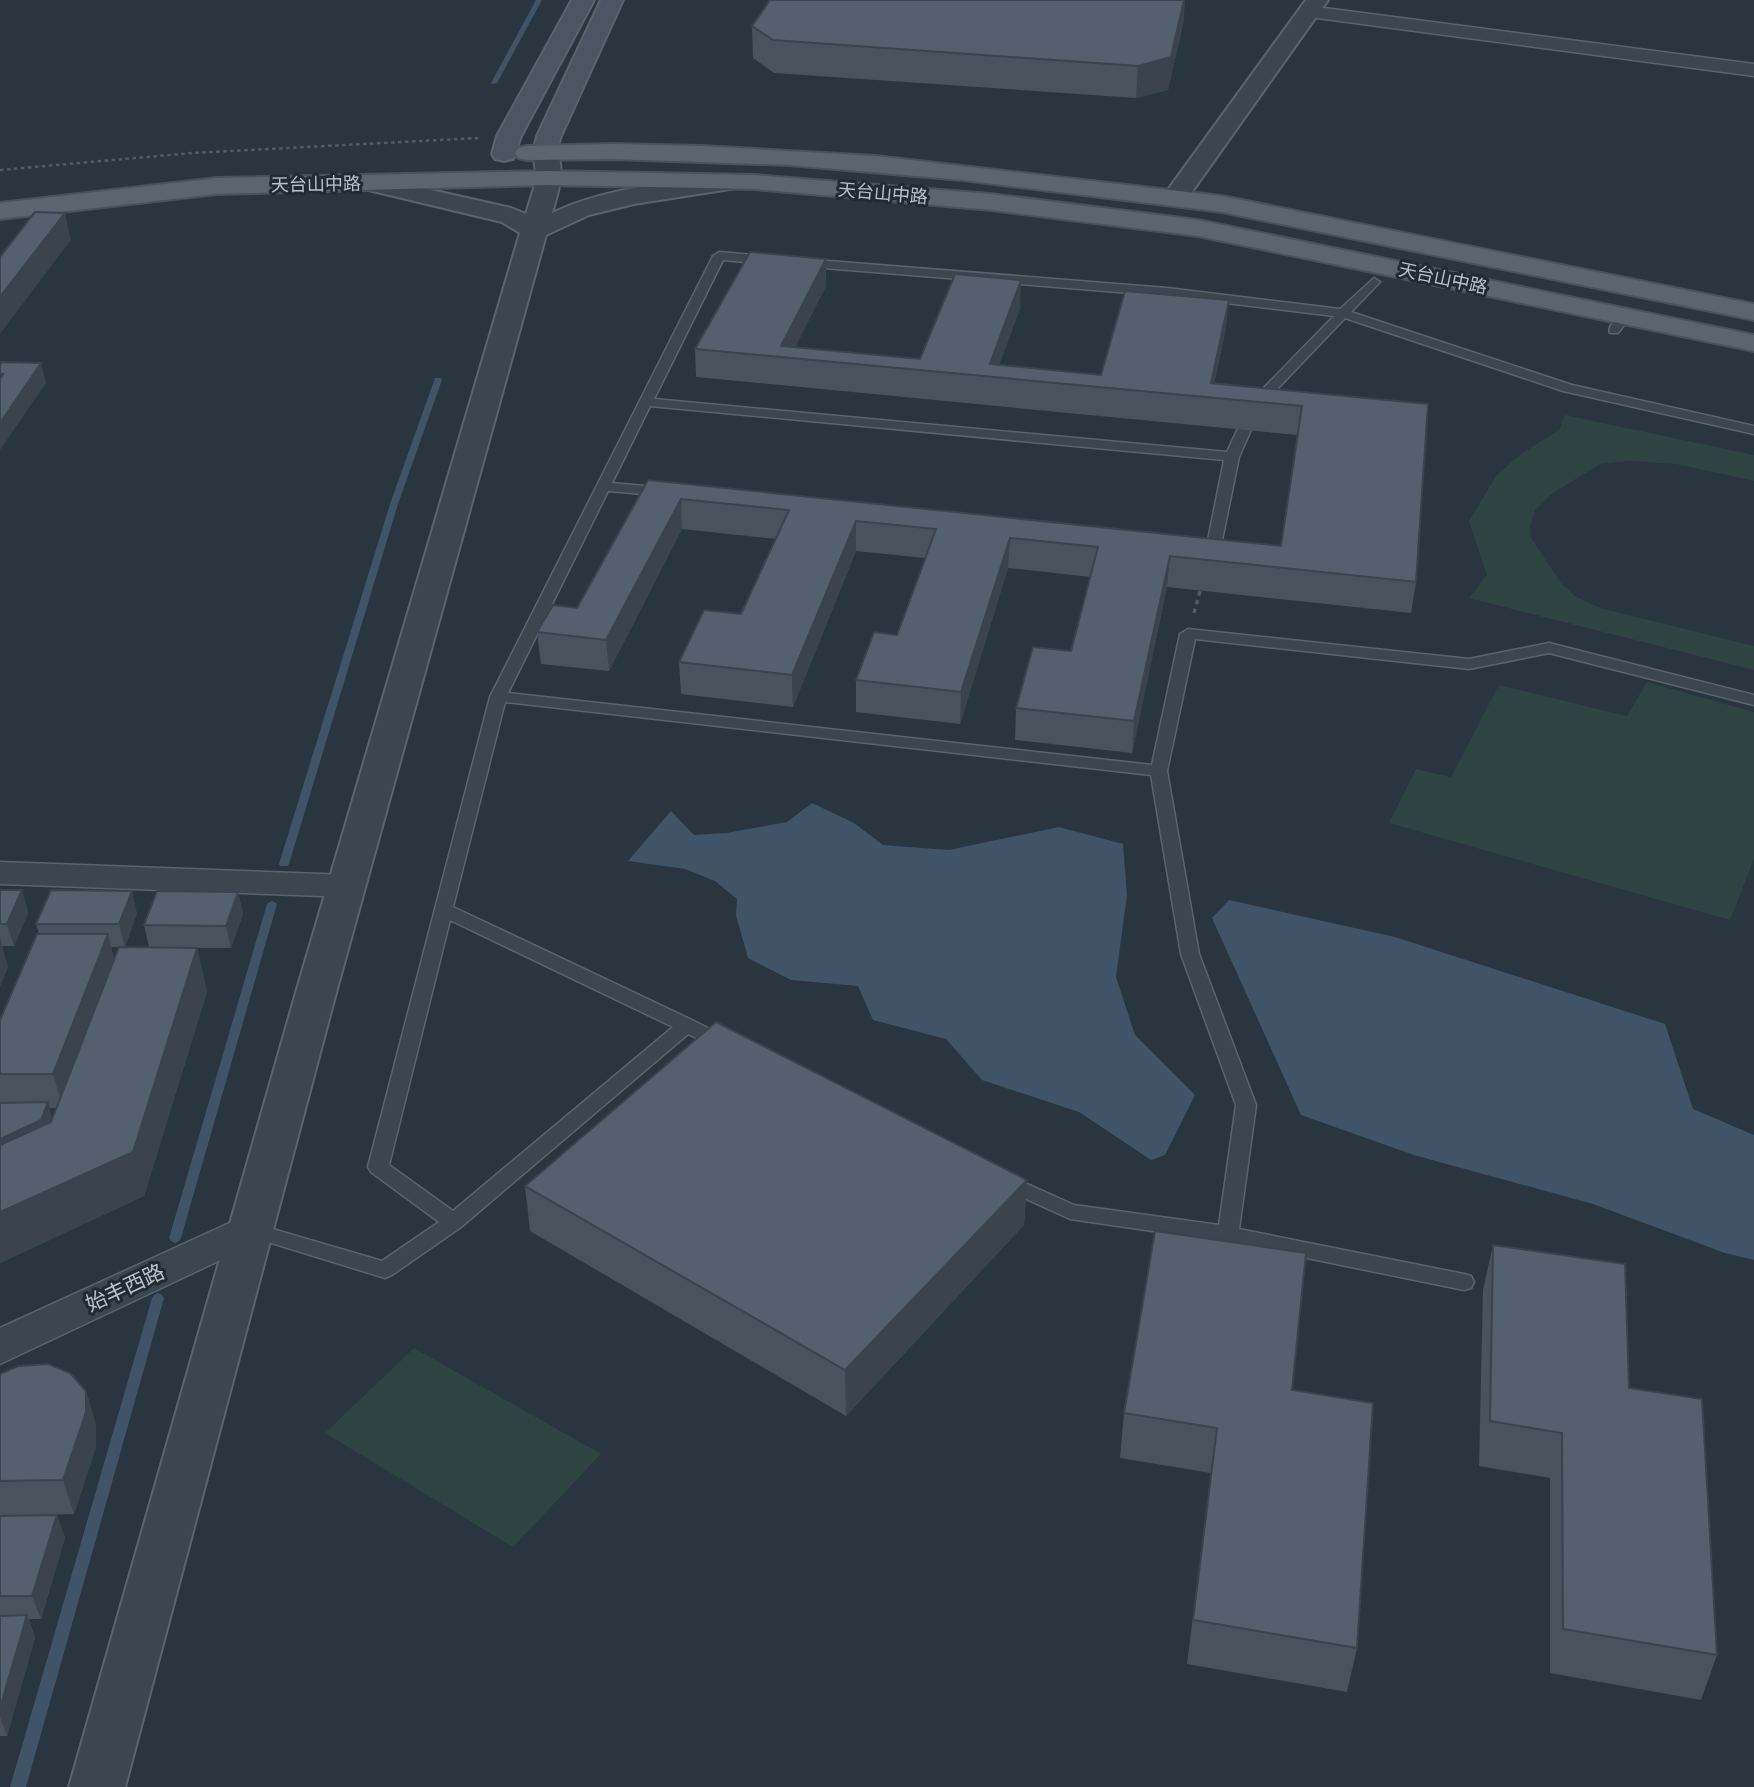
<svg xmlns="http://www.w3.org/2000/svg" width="1754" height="1787" viewBox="0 0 1754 1787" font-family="Roboto,'Noto Sans SC',sans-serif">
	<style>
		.green { fill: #2e4442 }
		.water { fill: #405467 }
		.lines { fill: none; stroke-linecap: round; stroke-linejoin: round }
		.stream { fill: #405467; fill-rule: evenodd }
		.service-casing { stroke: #5a646d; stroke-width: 3 }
		.minor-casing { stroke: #5a646d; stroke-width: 3 }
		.tertiary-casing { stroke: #5a646d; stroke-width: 4 }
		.secondary-casing { stroke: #5a646d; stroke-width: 4 }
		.primary-casing { stroke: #49525b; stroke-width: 4 }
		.path-far1 { stroke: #4d6060; stroke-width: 2.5; stroke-dasharray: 3.5 3.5; stroke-linecap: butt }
		.path { stroke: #4d6060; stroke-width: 3.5; stroke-dasharray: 4.5 4.5; stroke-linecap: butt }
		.service { fill: #3c464f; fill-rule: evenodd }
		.minor { fill: #3c464f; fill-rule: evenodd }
		.tertiary { fill: #3c464f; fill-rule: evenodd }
		.secondary { fill: #4b5662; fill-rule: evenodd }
		.primary { fill: #5b656f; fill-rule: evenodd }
		.wall { fill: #48535e; fill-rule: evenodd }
		.shaded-wall { fill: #3b434c }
		.building { fill: #54606d; stroke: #3b434c; stroke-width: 2 }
		.labels { text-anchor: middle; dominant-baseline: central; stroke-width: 6; stroke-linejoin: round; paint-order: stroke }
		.far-street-label { font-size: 18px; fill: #b9c1ca; stroke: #212b34 }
		.street-label { font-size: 21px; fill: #b9c1ca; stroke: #212b34 }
	</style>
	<rect width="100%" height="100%" fill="#29353f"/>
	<!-- green -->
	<path class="green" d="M1565 415 1754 455V481L1676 464 1630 461 1600 464 1550 495 1535 510 1530 525 1531 538 1561 583 1575 596 1600 608 1754 646V670L1469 598 1487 575 1469 521 1496 476 1521 454 1559 430Z
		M1647 682 1754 712V859L1730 920 1389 823 1416 769 1451 777 1499 685 1627 716Z
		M414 1348 601 1454 513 1547 325 1433Z"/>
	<!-- water -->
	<path class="water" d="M812 803 854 823 883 845 949 850 1059 827 1123 844 1127 895 1116 977 1135 1035 1195 1095 1165 1155 1151 1160 1079 1112 982 1080 946 1039 873 1020 858 986 791 980 748 958 736 915 737 899 715 881 685 869 628 861 671 811 694 835 726 833 787 822Z
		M1229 900 1395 937 1665 1024 1693 1109 1754 1135V1260L1725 1253 1593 1204 1414 1155 1301 1115 1212 918Z"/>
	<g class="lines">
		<!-- stream -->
		<path class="stream" d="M536 0H542L497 83 492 84 491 83Z
			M435 378H441L442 380 398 504 289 864 288 866H280L279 864 390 504Z
			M272 901 277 904 181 1238 179 1241 175 1243 171 1241 169 1238 267 904Z
			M158 1293 162 1295 164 1298 26 1787H10L152 1298 154 1295Z"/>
		<defs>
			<path id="service" d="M719 252 768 256 774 260 768 264 723 260 654 399 1227 452 1251 401 1334 316 1167 296 799 266V260L803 259 1167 288 1340 309 1374 278 1380 282 1351 312 1572 385 1754 426V434L1563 391 1345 318 1262 405 1239 457 1221 545 1214 549 1191 546 1189 543 1196 539 1208 540 1224 460 650 406 612 483 666 488 673 492 666 496 608 491 508 693 1152 765 1180 634 1188 629 1469 659 1549 643 1754 695V705L1549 653 1469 669 1195 639 1167 771 1199 954 1256 1105 1239 1229 1464 1274 1471 1276 1474 1282 1471 1288 1464 1290 1228 1242 1070 1219 998 1186 995 1181 998 1176 1005 1174 1074 1205 1219 1225 1236 1105 1181 954 1151 775 505 702 453 907 694 1021 729 1039 731 1043 729 1047H715L688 1034 461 1227 392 1275 385 1278 242 1234 239 1229 242 1224 249 1222 382 1261 439 1222 371 1172 368 1167 490 697 713 256ZM450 920 673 1027 453 1211 389 1165Z
				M1625 312 1629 313 1631 316 1618 333H1610C1607 327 1618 314 1625 312Z"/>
			<path id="minor" d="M1309 6 1754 64V76L1302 16 1299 12 1302 8Z
				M0 862 348 875 360 878 365 886 360 894 348 897 0 884Z
				M249 1214 263 1218 269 1229 263 1240 0 1364V1328Z"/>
			<path id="tertiary" d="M1306 0H1328L1184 203 1175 206 1166 203 1162 198Z
				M545 146 554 148C567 167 558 192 552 213 606 187 671 183 730 175L739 177 742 182 739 187 730 189 634 204 589 215 546 235 337 989 125 1787H69L297 989 520 233 502 222 356 187 353 182 356 177 365 175 511 208 526 214 537 178 533 153 536 148Z"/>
			<path id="secondary" d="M572 0H594L521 136 513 159 504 161 495 159 492 154 497 136Z
				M601 0H623L561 136 554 158 545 160 536 158 533 153 537 136Z"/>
			<path id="primary" d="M614 144 702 146 876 156 1222 196 1754 304V320L1222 212 962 180 789 165 614 159 527 160 518 158 515 153 518 148 527 146Z
				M549 171 754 175 991 194 1198 220 1754 335V351L1198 236 991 210 754 189 549 185 217 194 0 219V203L217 178Z"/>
		</defs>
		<!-- service casing -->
		<use href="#service" class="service-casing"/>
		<!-- minor casing -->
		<use href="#minor" class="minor-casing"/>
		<!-- tertiary casing -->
		<use href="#tertiary" class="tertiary-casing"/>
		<!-- secondary casing -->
		<use href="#secondary" class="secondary-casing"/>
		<!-- primary casing -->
		<use href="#primary" class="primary-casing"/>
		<!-- path-far1 -->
		<path class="path-far1" d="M0 170 192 153 478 138"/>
		<!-- path -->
		<path class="path" d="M1194 613 1201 588"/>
		<!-- service -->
		<use href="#service" class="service"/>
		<!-- minor -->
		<use href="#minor" class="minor"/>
		<!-- tertiary -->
		<use href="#tertiary" class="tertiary"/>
		<!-- secondary -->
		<use href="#secondary" class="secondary"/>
		<!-- primary -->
		<use href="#primary" class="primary"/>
	</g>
	<!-- wall -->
	<path class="wall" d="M770 0H1185L1183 24 1168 90 1136 98 774 73 753 58 752 26Z
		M826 259V286L795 347 920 359 1020 308 999 365 1101 375 1226 328 1214 384 1428 404 1416 582 1411 613 1167 587 1132 753 1015 740 1016 708 1071 651 1091 577 1008 568 960 724 856 712V680L897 635 925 558 856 551 793 707 681 694 679 662 741 614 776 539 682 529 609 671 541 664 537 632 577 608 648 480 1281 546 1297 435 696 377 695 349Z
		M0 890H22L28 913 14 946H2L8 967 0 986Z
		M238 892 243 914 231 948H191H197L207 992 144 1196 0 1263V1020L39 934 36 924 137 913 125 947H111L114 959 149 947 144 925ZM49 1108H57L52 1119Z
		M1027 1180 1024 1225 846 1416 530 1231 525 1186Z
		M1493 1245 1629 1388 1717 1655 1701 1700 1550 1673V1478L1479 1466 1483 1290Z
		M0 1374 86 1391 96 1425V1447L74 1514 10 1516 57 1515 65 1538 41 1619H29L35 1638 7 1736H0Z
		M1292 1390 1357 1648 1347 1692 1187 1664 1211 1473 1120 1458 1124 1413Z"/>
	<!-- shaded-wall -->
	<path class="shaded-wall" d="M1184 0H1185L1183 24 1168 90 1136 98 1138 66Z
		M65 213 71 240 0 334V297Z
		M826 259V286L790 358 781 346Z
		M1021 280 1020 308 995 377 990 364Z
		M1229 300 1226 328 1211 397V383Z
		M41 363 46 383 0 450V423Z
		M681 499 682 529 609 671 606 640Z
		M856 521V551L793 707 792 675Z
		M1010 538 1008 568 960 724 961 692Z
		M1170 556 1167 587 1132 753 1134 721Z
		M22 890 28 913 14 946 7 924Z
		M132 891 137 913 125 947 119 924Z
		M238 892 243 914 231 948 226 926Z
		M108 934 116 968 63 1108 53 1074Z
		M0 938 8 967 0 986Z
		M197 948 207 992 144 1196 0 1263V1212Z
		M48 1102 54 1125 0 1166V1139Z
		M1027 1180 1024 1225 846 1416 845 1370Z
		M86 1391 96 1425V1447L74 1514 63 1480Z
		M57 1515 65 1538 41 1619 32 1596Z
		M27 1615 35 1638 7 1736 0 1717V1708Z"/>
	<!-- building -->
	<path class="building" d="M770 0H1184L1171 57 1138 66 773 40 752 26Z
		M35 212 65 213 0 297V257Z
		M750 252 826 259 781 346 920 359 955 274 1021 280 990 364 1101 375 1125 291 1229 300 1211 383 1428 404 1416 582 1170 556 1134 721 1016 708 1033 647 1071 651 1098 547 1010 538 961 692 856 680 874 632 897 635 936 529 856 521 792 675 679 662 704 610 741 614 789 510 681 499 606 640 537 632 553 605 577 608 648 480 1281 546 1302 406 695 349Z
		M2 362 41 363 0 423V379L3 374H0V365Z
		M0 890H22L7 924H0Z
		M51 890 132 891 119 924H36Z
		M157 891 238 892 226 926 144 925Z
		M37 934H108L53 1074H0V1020Z
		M119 947 197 948 133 1152 0 1212V1145L51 1122Z
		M716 1022 1027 1180 845 1370 525 1186Z
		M48 1102 41 1120 0 1139V1103Z
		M1155 1231 1306 1253 1292 1390 1373 1403 1357 1648 1193 1620 1217 1428 1124 1413Z
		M1493 1245 1625 1264 1629 1388 1702 1399 1717 1655 1563 1629 1562 1433 1490 1421Z
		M48 1364 70 1373 86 1391V1412L63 1480 0 1481V1374L18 1366Z
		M57 1515 32 1596H0V1516Z
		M27 1615 0 1708V1616Z"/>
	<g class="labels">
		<!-- far-street labels -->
		<g class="far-street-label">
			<text transform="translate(316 184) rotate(-1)">天台山中路</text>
			<text transform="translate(883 193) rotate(5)">天台山中路</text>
			<text transform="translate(1443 278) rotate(12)">天台山中路</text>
		</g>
		<!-- street labels -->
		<g class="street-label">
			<text transform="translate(125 1288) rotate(-25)">始丰西路</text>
		</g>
	</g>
</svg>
